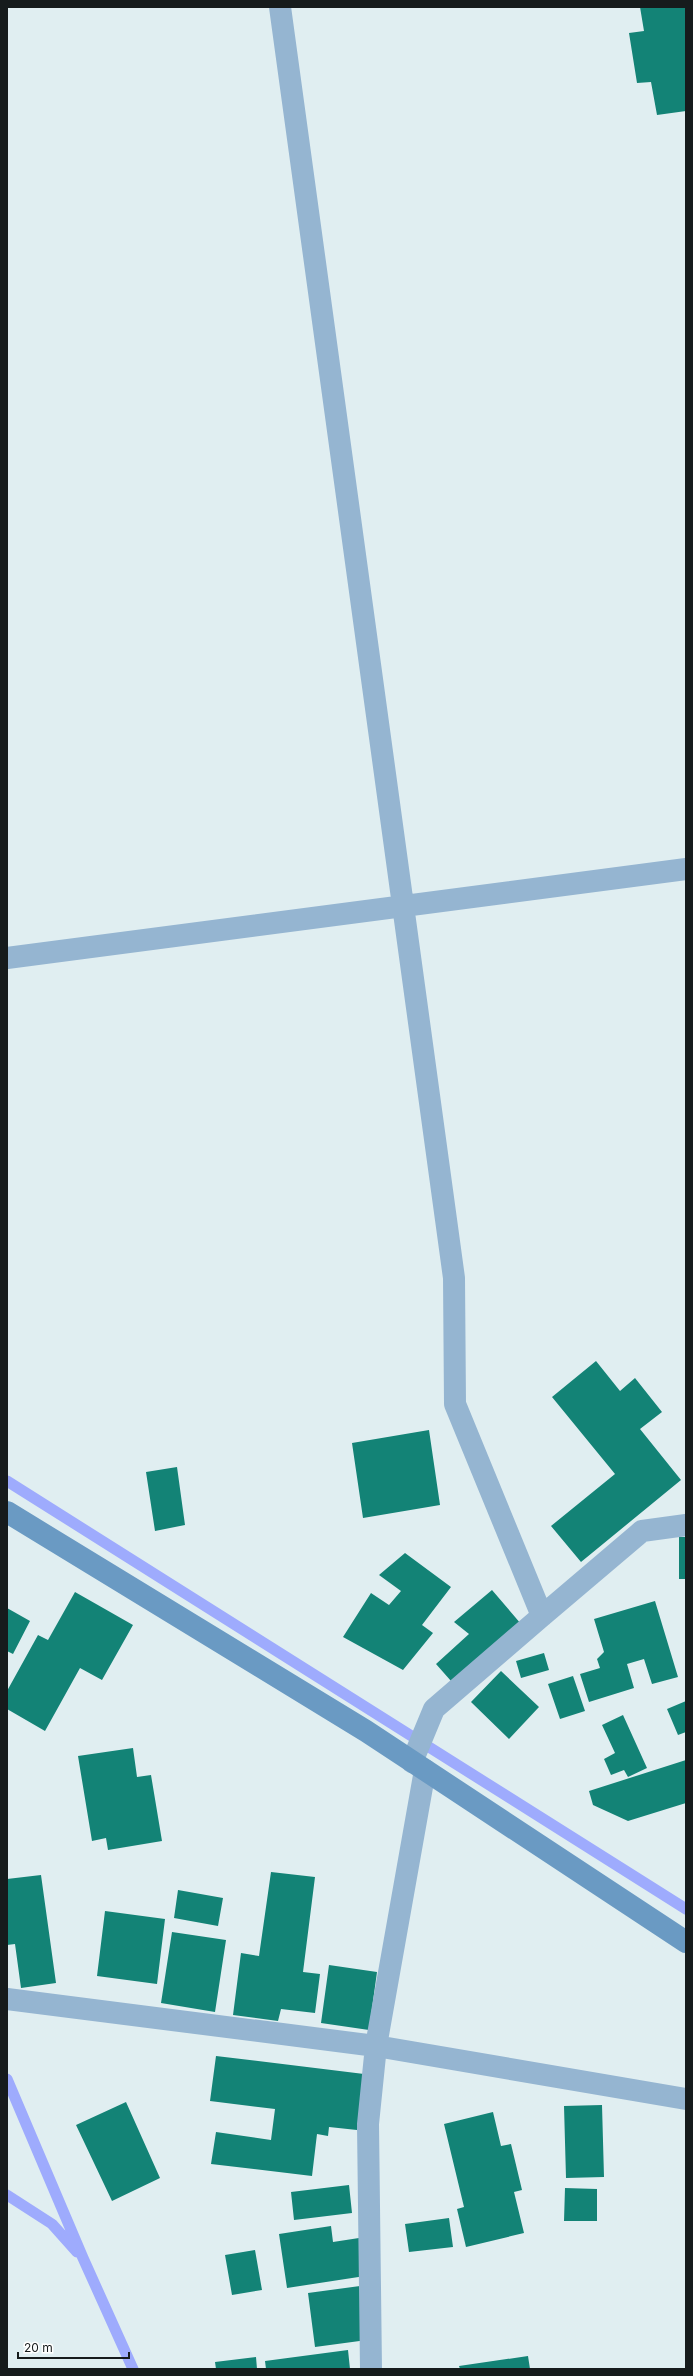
<svg xmlns="http://www.w3.org/2000/svg" width="693" height="2376" viewBox="0 0 693 2376" font-family="Inter,sans-serif">
	<style>
		.lines { fill: none; stroke-linecap: round; stroke-linejoin: round }
		.stream { stroke: #9eabfd; stroke-width: 11 }
		.building { fill: #138376 }
		.street { stroke: #95b5d1; stroke-width: 22 }
		.secondary { stroke: #6a9ac3; stroke-width: 22 }
	</style>
	<rect width="100%" height="100%" fill="#e0eef1"/>
	<g class="lines">
		<!-- stream -->
		<path class="stream" d="M7 1481 686 1909
			M7 2079 83 2258 133 2369
			M7 2195 52 2224 77 2252"/>
	</g>
	<!-- building -->
	<path class="building" d="M640 7H686V111L657 115 651 82 637 83 629 33 644 31Z
		M596 1361 620 1391 635 1378 662 1412 640 1429 681 1480 581 1562 551 1526 615 1474 552 1397Z
		M429 1430 440 1505 363 1518 352 1443Z
		M177 1467 185 1525 155 1531 146 1472Z
		M679 1537H686V1579H679Z
		M405 1553 451 1587 422 1625 433 1633 403 1670 343 1637 371 1593 389 1605 401 1591 379 1575Z
		M492 1590 521 1624 451 1681 436 1664 469 1634 454 1622Z
		M75 1592 133 1625 102 1680 80 1668 45 1731 7 1709V1691L38 1635 48 1640Z
		M655 1601 678 1677 652 1684 644 1659 627 1664 634 1688 589 1702 580 1674 600 1668 597 1659 604 1652 594 1619Z
		M7 1608 30 1621 13 1654 7 1651Z
		M544 1653 549 1670 521 1678 516 1661Z
		M501 1671 539 1707 509 1739 471 1702Z
		M573 1676 585 1711 560 1719 548 1684Z
		M686 1701V1732L678 1735 667 1709Z
		M623 1715 647 1768 628 1777 624 1770 611 1775 604 1759 615 1753 602 1725Z
		M133 1748 137 1777 151 1775 162 1841 108 1850 106 1838 92 1841 78 1756Z
		M686 1760V1803L628 1821 593 1805 589 1791Z
		M271 1872 315 1877 303 1972 320 1974 315 2013 281 2009 278 2021 233 2015 241 1953 259 1956Z
		M41 1875 56 1983 21 1988 15 1944 7 1945V1879Z
		M178 1890 223 1898 218 1926 174 1918Z
		M105 1911 165 1919 157 1984 97 1976Z
		M172 1932 226 1940 215 2012 161 2003Z
		M329 1965 377 1972 369 2030 321 2023Z
		M216 2056 364 2074 357 2130 329 2127 328 2136 317 2134 312 2176 211 2164 216 2132 271 2140 275 2109 210 2101Z
		M126 2102 160 2178 112 2201 76 2125Z
		M602 2105 604 2177 566 2178 564 2106Z
		M493 2112 501 2146 511 2144 522 2190 514 2192 524 2233 466 2247 457 2209 464 2207 444 2124Z
		M349 2185 352 2213 294 2220 291 2192Z
		M565 2188 597 2189V2221H564Z
		M449 2218 453 2247 409 2252 405 2224Z
		M331 2226 333 2242 359 2238 365 2276 287 2288 279 2234Z
		M255 2250 262 2290 232 2295 225 2255Z
		M360 2286 367 2340 315 2347 308 2293Z
		M348 2350 350 2369H266L265 2361Z
		M528 2356 530 2369H460L459 2366Z
		M256 2357 257 2369H216L215 2362Z"/>
	<g class="lines">
		<!-- street -->
		<path class="street" d="M280 7 454 1278 455 1404 542 1616
			M7 958 686 869
			M412 1762 434 1709 542 1616 642 1531 686 1525
			M7 1999 376 2046 686 2099
			M371 2369 368 2124 376 2046 425 1770"/>
		<!-- secondary -->
		<path class="secondary" d="M7 1512 366 1731 686 1942"/>
	</g>
	<!-- border -->
	<rect width="693" height="2376" fill="none" stroke="#161b1c" stroke-width="16"/>
	<!-- scale -->
	<path d="M18 2352v6h111v-6" fill="none" stroke="#161b1c" stroke-width="2"/>
	<text x="24" y="2352" font-size="12" fill="#161b1c" stroke="#ffffff" stroke-width="3" paint-order="stroke">20 m</text>
</svg>
